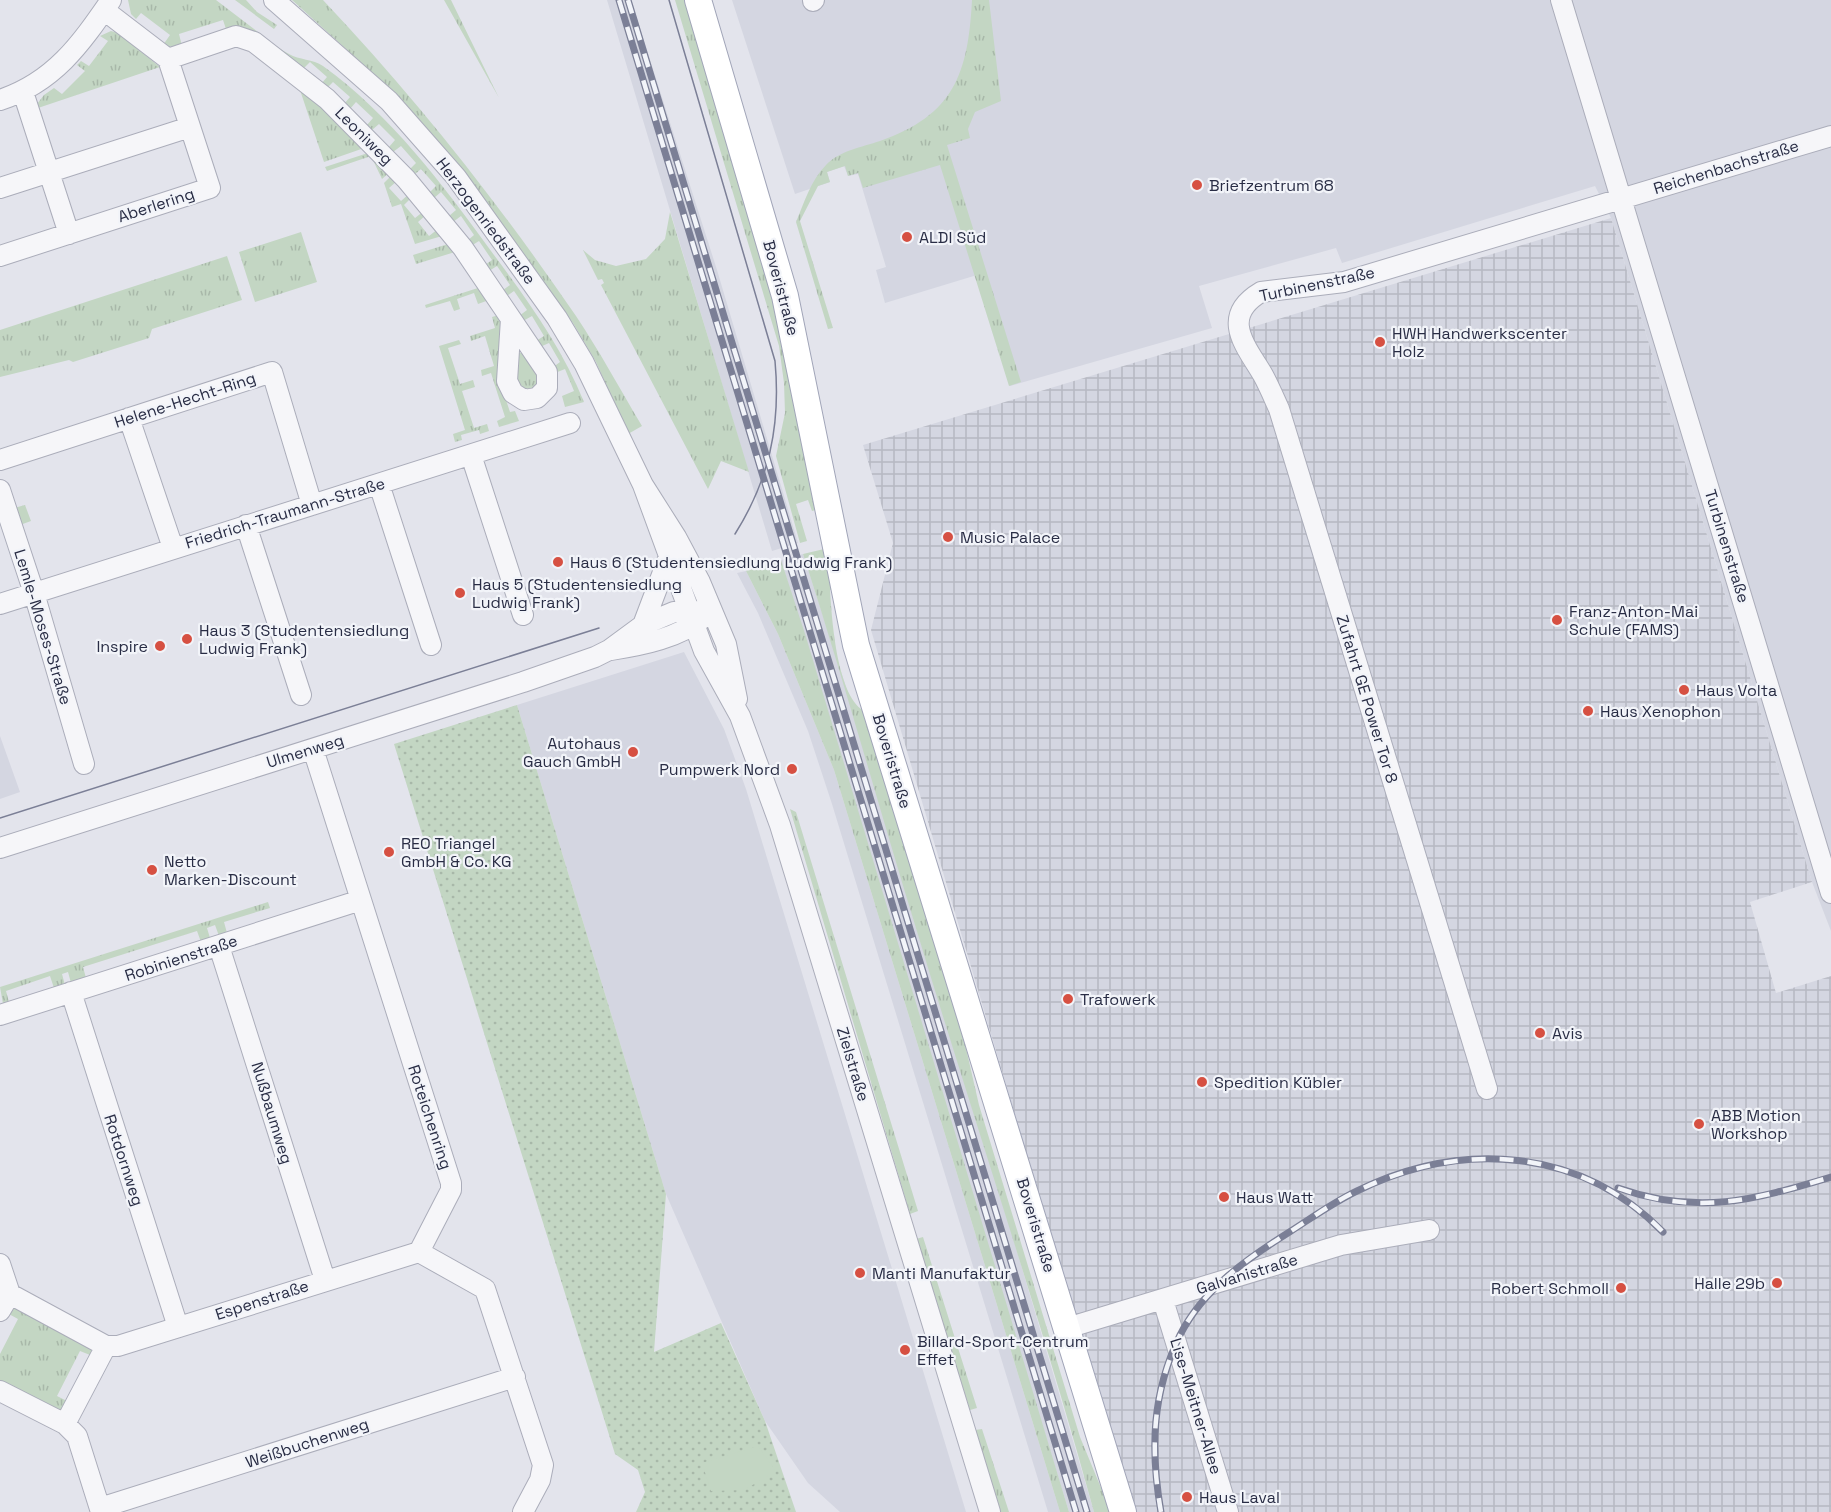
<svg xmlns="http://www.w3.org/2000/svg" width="1831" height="1512" viewBox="0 0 1831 1512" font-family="'Space Grotesk',sans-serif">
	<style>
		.built { fill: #d4d6e1 }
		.industrial { fill: url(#industrial-grid) }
		.grass { fill: url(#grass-tufts) }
		.park { fill: url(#park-dots) }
		.garden { fill: #c3d6c3 }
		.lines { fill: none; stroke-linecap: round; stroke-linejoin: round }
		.minor-casing { stroke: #abadba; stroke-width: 22 }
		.major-casing { stroke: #a1a5b8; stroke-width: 28 }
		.minor { stroke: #f6f6f9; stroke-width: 20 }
		.major { stroke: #fff; stroke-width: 26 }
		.tram { stroke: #7b7f96; stroke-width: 1.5 }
		.rail-casing { stroke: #7b7f96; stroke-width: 7 }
		.rail { stroke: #f2f4f9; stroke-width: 4.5; stroke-dasharray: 14; stroke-linecap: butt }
		.poi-dot { fill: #d65042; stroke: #f2f4f9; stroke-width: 2 }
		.labels { text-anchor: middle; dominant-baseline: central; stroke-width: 4.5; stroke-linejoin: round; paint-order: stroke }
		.street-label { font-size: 16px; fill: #292d45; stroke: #f2f4f9 }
		.poi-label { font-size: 16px; fill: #292d45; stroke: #f2f4f9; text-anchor: start }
	</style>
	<defs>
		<pattern id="industrial-grid" width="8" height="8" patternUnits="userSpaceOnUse" patternTransform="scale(1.5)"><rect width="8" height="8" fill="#d4d6e1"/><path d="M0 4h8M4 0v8" fill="none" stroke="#b6b8c2"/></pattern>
		<pattern id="grass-tufts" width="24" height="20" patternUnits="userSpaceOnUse" patternTransform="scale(1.5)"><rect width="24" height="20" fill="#c3d6c3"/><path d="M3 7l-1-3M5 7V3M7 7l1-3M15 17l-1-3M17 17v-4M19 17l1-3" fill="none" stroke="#a8b8a9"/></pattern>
		<pattern id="park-dots" width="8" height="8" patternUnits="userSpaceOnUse" patternTransform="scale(1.5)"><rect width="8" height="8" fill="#c3d6c3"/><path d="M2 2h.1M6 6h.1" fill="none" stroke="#a8b8a9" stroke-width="1.8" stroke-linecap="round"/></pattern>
	</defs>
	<rect width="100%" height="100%" fill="#e3e4ec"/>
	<!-- built -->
	<path class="built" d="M607 0H631L717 270 798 543 772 551Z
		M732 0H1831V931L1812 882 1611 218 1595 186 1342 263 1336 248 1199 286 1212 328 1010 386 977 275 885 303 876 270 886 267 858 174 848 176 844 166 827 172 830 182 795 194Z
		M803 554 847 690 915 924 1009 1224 1094 1512H1069L990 1255 781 560Z
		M746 571 778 634 834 770 1060 1512H1048L832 804 808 731 758 613 737 573Z
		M684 652 724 729 746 789 966 1512H840L808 1483 765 1421 666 1194 517 705Z
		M0 736 20 792 0 799Z"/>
	<!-- industrial -->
	<path class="industrial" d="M1611 218 1812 882 1750 902 1776 993 1831 976V1512H1133L871 630 893 543 863 445Z"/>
	<!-- grass -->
	<path class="grass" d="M128 0H216L262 35 227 32 223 20 179 34 182 46 177 48 163 45 170 35 141 13 136 19 131 14Z
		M235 0H246L257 12 277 25 274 29Z
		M292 0H323C416 98 500 205 576 316 600 352 620 389 642 426L628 434 596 362 573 323 457 162 401 99Z
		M444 0H451L499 98Z
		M675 0H686L764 254 816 510 812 511 808 500 796 504 807 541 800 543 776 456 785 413 784 383 779 346Z
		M972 0H989L1001 101 975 112 968 129 970 138 947 145 1021 382 1009 386 940 165 863 188 858 173 848 176 845 166 827 172 830 182 818 186 800 221 833 328 828 329 796 222C804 203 811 180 826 165 839 151 862 147 880 141 954 115 968 74 972 0Z
		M111 31 118 33 160 67 38 108 37 104 44 95 54 88 62 94 85 71 77 65 81 61 89 66 108 41 100 36Z
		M267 39C274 44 281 50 289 54 299 60 313 59 323 66 390 114 443 185 491 251 526 298 562 347 584 402L565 407 562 396 574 391 565 369 555 373 552 368 560 362 549 343 540 347 536 341 544 336 532 316 523 321 519 316 527 310 514 291 507 296 503 290 510 285 497 266 489 271 485 265 492 260 479 241 471 246 467 241 474 235 461 216 453 222 449 216 456 210 441 192 434 198 430 192 436 186 421 169 414 175 409 170 416 163 401 146 393 152 389 147 395 140 379 124 372 130 367 125 373 118 356 102 350 109 344 104 350 97 333 82 326 89 321 84 327 77 310 62 302 70 263 41Z
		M299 87 367 147 324 162Z
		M371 152 390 172 382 179 371 156 327 171 325 167Z
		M392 175 397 181 389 188 401 201 409 194 412 197 404 205 415 218 424 211 426 215 418 222 429 236 438 229 442 236 415 244 401 204 392 207 384 183Z
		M670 212 749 472 721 461 708 489 601 285 604 283 602 279 598 280 583 250 595 260 616 266 646 259 665 239Z
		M301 232 317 282 255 302 239 252Z
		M448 244 455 252 416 264 413 255Z
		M227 256 242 300 152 329 149 338 73 362 69 360 0 377V330Z
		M481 287 489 300 478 304 474 293 457 299 460 309 454 311 450 301 426 308 425 305Z
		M499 315 503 319 505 397 510 412 515 411 519 421 499 427 497 421 505 417 491 373 482 376 481 370 494 366 485 336 471 341 470 336 495 328 492 317Z
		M459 340 461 344 448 348 460 384 473 380 475 387 462 391 474 428 487 424 489 431 480 434 479 430 461 435 462 440 455 442 453 434 465 430 439 346Z
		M517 353H524L537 372 538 383 534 389 523 392 513 380Z
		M25 505 31 521 20 525 14 508Z
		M824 549 834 589 830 590C832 620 837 699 866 712L920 884 942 970 957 1009 979 1105 1080 1437 1111 1512H1094C1040 1315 974 1121 915 925 877 801 843 677 803 554Z
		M781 560 806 637 1069 1512H1060L834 770 778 634 746 571Z
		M790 809 796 812 918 1211 910 1214Z
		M268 902 270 908 224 922 227 933 219 936 215 925 207 928 210 938 201 942 197 931 83 967 86 978 71 983 68 972 62 974 65 985 54 988 50 976 6 991 9 1002 3 1004 0 987Z
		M923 1237 977 1408 970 1410 916 1239Z
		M11 1305 95 1347 90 1355 80 1351 57 1396 67 1401 60 1415 0 1385V1354L18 1319 7 1313Z
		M982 1429 1009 1512H1001L975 1430Z"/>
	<!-- park -->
	<path class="park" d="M517 705 666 1194 654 1352 721 1323 765 1421 796 1512H636L645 1492 638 1470 615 1454 394 744Z"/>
	<!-- garden -->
	<path class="garden" d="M758 1446 776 1471 744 1490 711 1491 702 1463Z"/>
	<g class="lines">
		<defs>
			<path id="minor" d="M274 0 389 101 456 177 557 318 584 363 643 485 676 537 700 582 726 644 737 699
				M1561 0 1831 893
				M813 1 814 0
				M168 59 236 36 254 42 327 99 406 179 463 248 547 372V388L537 398 524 400 513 393 507 381 511 319
				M23 92 69 234
				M0 100C54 82 80 45 111 0
				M0 188 190 127
				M0 256 210 188 168 59 104 10
				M129 418 173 548
				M471 455 523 615
				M0 460 272 372 312 505
				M379 484 431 645
				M643 485 704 651 740 716 780 825 990 1512
				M0 490 34 593 84 764
				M246 525 301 695
				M0 604 570 423
				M643 625 668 559
				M611 650C643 645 679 638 704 617
				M313 749 451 1183V1190L419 1252 485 1289 543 1465 540 1480 523 1512
				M0 848 523 682 595 657 609 650 643 625 674 612 700 611
				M219 946 325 1280
				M71 992 178 1327
				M0 1015 361 900
				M1487 1089 1279 409C1274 398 1269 386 1263 375 1246 346 1219 317 1261 292L1344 282 1831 136
				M0 1264 10 1294 106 1346H118L419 1252
				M1163 1300 1228 1512
				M0 1311 10 1294
				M1067 1328 1341 1245 1429 1230
				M0 1391 65 1424 77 1436 101 1512
				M65 1424 106 1346
				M100 1508 515 1377"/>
			<path id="major" d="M698 0 785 296 856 645 1123 1512"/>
		</defs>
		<!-- minor casing -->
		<use href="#minor" class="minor-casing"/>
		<!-- major casing -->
		<use href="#major" class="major-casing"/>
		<!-- minor -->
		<use href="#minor" class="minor"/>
		<!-- major -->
		<use href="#major" class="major"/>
		<!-- tram -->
		<path class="tram" d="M669 0 775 361C781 426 769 480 735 534
			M0 818 599 628"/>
		<defs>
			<path id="rail" d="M619 0 1076 1512
				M628 0 1087 1512
				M1618 1188C1698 1216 1754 1200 1831 1177
				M1161 1512C1150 1449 1152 1393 1180 1335 1204 1288 1248 1258 1291 1231 1313 1217 1334 1202 1357 1191 1461 1140 1580 1147 1663 1232"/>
		</defs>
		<!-- rail casing -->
		<use href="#rail" class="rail-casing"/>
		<!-- rail -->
		<use href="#rail" class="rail"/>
	</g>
	<!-- markers -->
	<g class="poi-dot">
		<circle cx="1197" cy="185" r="6"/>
		<circle cx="907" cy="237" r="6"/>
		<circle cx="1380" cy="342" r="6"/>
		<circle cx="948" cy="537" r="6"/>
		<circle cx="558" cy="562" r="6"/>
		<circle cx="460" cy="593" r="6"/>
		<circle cx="1557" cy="620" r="6"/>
		<circle cx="187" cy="639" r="6"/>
		<circle cx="160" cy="646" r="6"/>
		<circle cx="1684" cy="690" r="6"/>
		<circle cx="1588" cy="711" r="6"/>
		<circle cx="633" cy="752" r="6"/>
		<circle cx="792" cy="769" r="6"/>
		<circle cx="389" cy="852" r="6"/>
		<circle cx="152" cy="870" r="6"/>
		<circle cx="1068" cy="999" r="6"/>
		<circle cx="1540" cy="1033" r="6"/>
		<circle cx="1202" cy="1082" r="6"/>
		<circle cx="1699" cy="1124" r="6"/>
		<circle cx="1224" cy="1197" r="6"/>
		<circle cx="860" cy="1273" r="6"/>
		<circle cx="1777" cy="1283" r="6"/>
		<circle cx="1621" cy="1288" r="6"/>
		<circle cx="905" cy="1350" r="6"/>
		<circle cx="1187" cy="1497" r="6"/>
	</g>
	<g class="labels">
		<!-- street labels -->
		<g class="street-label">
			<text transform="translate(364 136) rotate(45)">Leoniweg</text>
			<text transform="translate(1726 167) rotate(-17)">Reichenbachstraße</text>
			<text transform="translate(156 205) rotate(-18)">Aberlering</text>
			<text transform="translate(486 221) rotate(53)">Herzogenriedstraße</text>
			<text transform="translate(1317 284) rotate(-12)">Turbinenstraße</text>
			<text transform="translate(781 288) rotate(75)">Boveristraße</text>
			<text transform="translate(185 400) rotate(-18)">Helene-Hecht-Ring</text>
			<text transform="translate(285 513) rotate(-17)">Friedrich-Traumann-Straße</text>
			<text transform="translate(1727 546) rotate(73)">Turbinenstraße</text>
			<text transform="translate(43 627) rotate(73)">Lemle-Moses-Straße</text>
			<text transform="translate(1367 699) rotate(73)">Zufahrt GE Power Tor 8</text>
			<text transform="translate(305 751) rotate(-17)">Ulmenweg</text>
			<text transform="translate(892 761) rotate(73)">Boveristraße</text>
			<text transform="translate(181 958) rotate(-18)">Robinienstraße</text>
			<text transform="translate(853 1064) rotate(73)">Zielstraße</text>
			<text transform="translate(272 1113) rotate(73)">Nußbaumweg</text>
			<text transform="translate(430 1117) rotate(72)">Roteichenring</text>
			<text transform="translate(124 1160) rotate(72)">Rotdornweg</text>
			<text transform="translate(1036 1225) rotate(73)">Boveristraße</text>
			<text transform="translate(1247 1274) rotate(-17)">Galvanistraße</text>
			<text transform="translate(262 1300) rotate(-18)">Espenstraße</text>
			<text transform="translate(1196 1406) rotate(73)">Lise-Meitner-Allee</text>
			<text transform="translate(307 1443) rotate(-18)">Weißbuchenweg</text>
		</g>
		<!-- poi labels -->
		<g class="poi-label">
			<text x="1209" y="185">Briefzentrum 68</text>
			<text x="919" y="237">ALDI Süd</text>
			<text x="1392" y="333">HWH Handwerkscenter<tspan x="1392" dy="18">Holz</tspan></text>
			<text x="960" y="537">Music Palace</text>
			<text x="570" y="562">Haus 6 (Studentensiedlung Ludwig Frank)</text>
			<text x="472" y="584">Haus 5 (Studentensiedlung<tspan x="472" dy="18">Ludwig Frank)</tspan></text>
			<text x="1569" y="611">Franz-Anton-Mai<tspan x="1569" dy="18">Schule (FAMS)</tspan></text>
			<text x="199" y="630">Haus 3 (Studentensiedlung<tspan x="199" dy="18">Ludwig Frank)</tspan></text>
			<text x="148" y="646" text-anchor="end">Inspire</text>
			<text x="1696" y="690">Haus Volta</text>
			<text x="1600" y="711">Haus Xenophon</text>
			<text x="621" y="743" text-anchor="end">Autohaus<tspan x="621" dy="18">Gauch GmbH</tspan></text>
			<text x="780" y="769" text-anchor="end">Pumpwerk Nord</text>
			<text x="401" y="843">REO Triangel<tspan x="401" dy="18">GmbH &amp; Co. KG</tspan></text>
			<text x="164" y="861">Netto<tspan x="164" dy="18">Marken-Discount</tspan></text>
			<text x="1080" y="999">Trafowerk</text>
			<text x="1552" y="1033">Avis</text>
			<text x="1214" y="1082">Spedition Kübler</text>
			<text x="1711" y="1115">ABB Motion<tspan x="1711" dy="18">Workshop</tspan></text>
			<text x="1236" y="1197">Haus Watt</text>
			<text x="872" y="1273">Manti Manufaktur</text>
			<text x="1765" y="1283" text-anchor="end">Halle 29b</text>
			<text x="1609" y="1288" text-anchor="end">Robert Schmoll</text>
			<text x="917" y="1341">Billard-Sport-Centrum<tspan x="917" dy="18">Effet</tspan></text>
			<text x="1199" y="1497">Haus Laval</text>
		</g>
	</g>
</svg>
